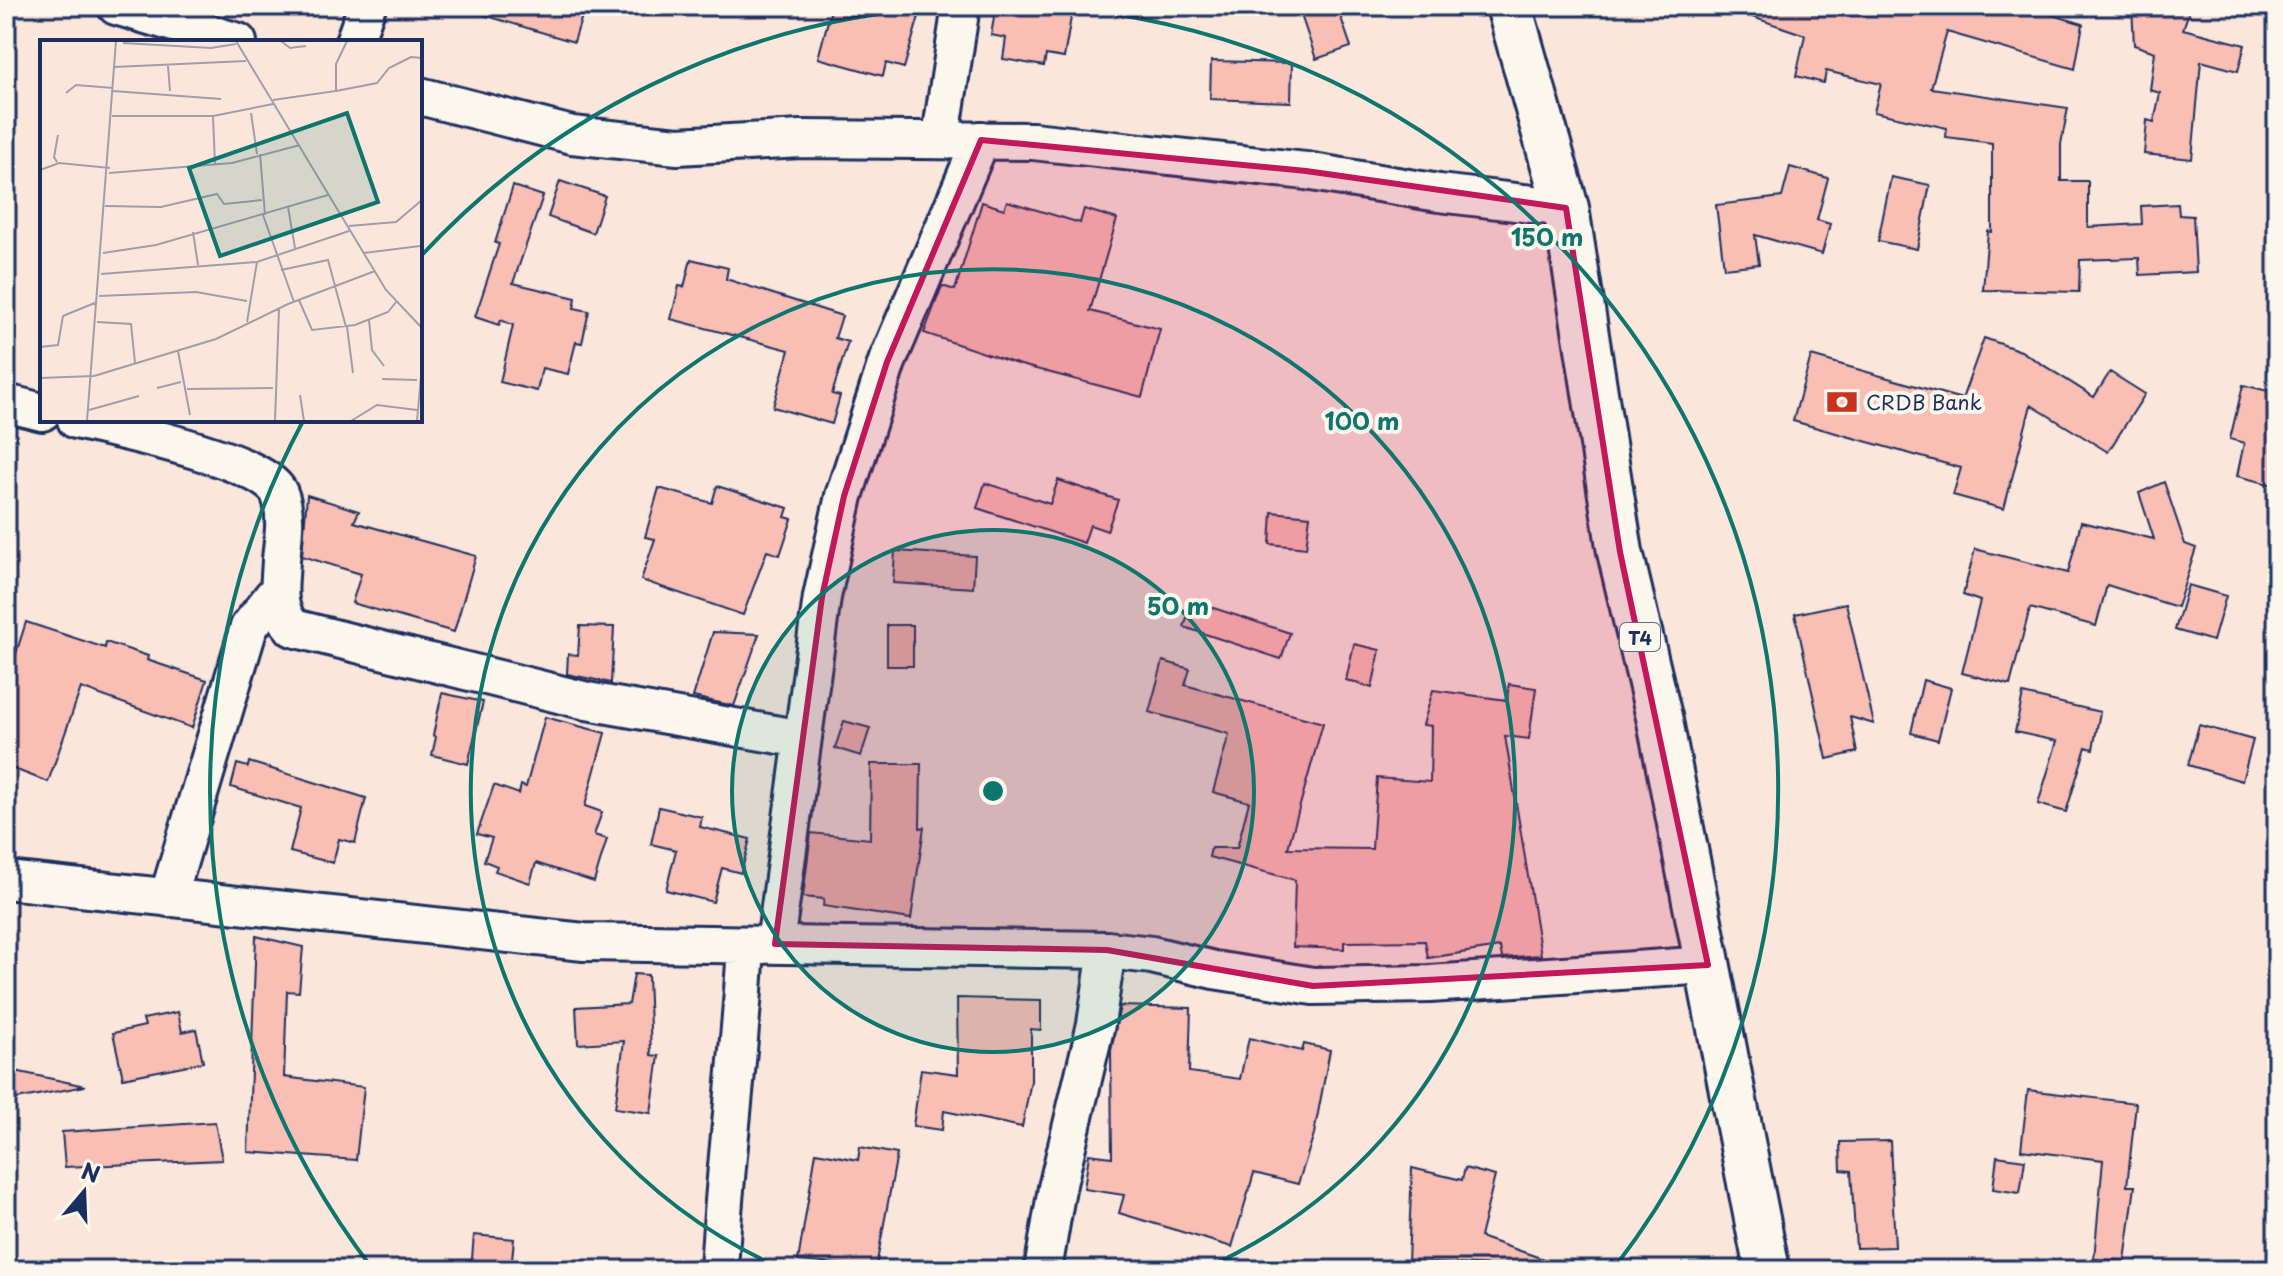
<svg xmlns="http://www.w3.org/2000/svg" width="2283" height="1276" viewBox="0 0 2283 1276" font-family="'Playpen Sans',sans-serif">
	<style>
		.building { fill: #f9beb4; stroke: #1b2f5e; stroke-width: 2 }
		.lines { fill: none; stroke-linecap: round; stroke-linejoin: round }
		.minor-casing { stroke: #1b2f5e; stroke-width: 42 }
		.highway-casing { stroke: #1b2f5e; stroke-width: 50 }
		.minor { stroke: #fbf7ec; stroke-width: 36 }
		.highway { stroke: #fbf7ec; stroke-width: 44 }
		.marked { fill: #c2185b; fill-opacity: 0.2; stroke: #c2185b; stroke-width: 6; stroke-linejoin: round }
		.ring { fill: none; stroke: #0f766e; stroke-width: 4 }
		.labels { text-anchor: middle; dominant-baseline: central; stroke-width: 8; stroke-linejoin: round; paint-order: stroke }
		.shield { fill: #fbf7ec; stroke: #5e6b89; stroke-width: 2 }
		.shield-label { font-size: 18px; font-weight: bold; fill: #1b2f5e }
		.poi-label { font-size: 20px; fill: #1b2f5e; stroke: #fbf7ec; text-anchor: start }
		.inset-road { fill: none; stroke: #a19da9; stroke-width: 2 }
		.view { fill: #0f766e; fill-opacity: 0.15; stroke: #0f766e; stroke-width: 4 }
		.inset-edge { fill: none; stroke: #1b2f5e; stroke-width: 4 }
		.centre { fill: #0f766e; stroke: #fbf7ec; stroke-width: 4 }
		.ring-label { font-size: 24px; text-anchor: middle; font-weight: bold; fill: #0f766e; stroke: #fbf7ec; stroke-width: 8; stroke-linejoin: round; paint-order: stroke }
	</style>
	<rect width="100%" height="100%" fill="#fae6db"/>
	<filter id="ink" filterUnits="userSpaceOnUse"><feTurbulence type="fractalNoise" baseFrequency=".0125" numOctaves="2"/><feDisplacementMap in="SourceGraphic" scale="16" xChannelSelector="R" yChannelSelector="G"/><feConvolveMatrix kernelMatrix="1 2 1 2 8 2 1 2 1" color-interpolation-filters="sRGB"/></filter>
	<g filter="url(#ink)">
		<!-- building -->
		<path class="building" d="M478 6H585L574 42 477 13Z
			M832 6H922L904 68 886 63 883 76 818 58Z
			M996 6H1073L1064 58 1046 55 1044 66 1003 59 1006 38 991 35Z
			M1298 6H1337L1351 47 1316 59Z
			M1736 6H2022L2083 24 2075 69 1947 32 1931 88 2068 108 2061 144V181H2088V227L2142 224 2141 206 2178 204 2179 215 2193 216 2196 272 2140 275 2139 258 2080 260 2079 292 1983 290 1988 231 1992 232V143L1946 137 1947 128 1874 112 1881 84 1826 71 1824 83 1796 76 1805 35 1735 11Z
			M2132 6H2191L2183 29 2245 45 2238 71 2201 61 2192 159 2144 154 2147 120 2154 122 2160 93 2150 90 2155 52 2134 45Z
			M1211 61 1292 63 1291 102 1210 99Z
			M1790 167 1828 178 1817 220 1830 224 1822 254 1755 235 1759 264 1724 268 1716 205 1782 197Z
			M1891 177 1930 185 1917 249 1878 241Z
			M560 181 605 196 593 233 548 217Z
			M513 186 543 196 513 283 576 298 574 308 589 311 582 343 576 342 568 374 542 368 537 391 500 382 513 325 501 320 499 325 475 317 499 244 495 243Z
			M1007 201 1080 223 1084 209 1117 219 1090 311 1160 329 1142 397 1017 364 924 333 942 286 955 290 982 202 1004 209Z
			M691 259 728 268 726 279 842 316 835 338 848 342 832 394 840 396 832 424 773 407 789 350 671 319 679 286 684 287Z
			M1984 338 2021 351 2094 397 2110 372 2145 394 2108 452 2031 405 2004 509 1953 495 1961 468 1793 421 1811 356 1962 399Z
			M2243 385 2277 393V486L2237 476 2244 443 2230 439Z
			M1058 480 1118 500 1107 531 1090 525 1084 543 977 508 985 483 1050 504Z
			M2164 482 2185 544 2196 548 2177 607 2107 585 2096 626 2030 608 2010 685 1962 673 1980 601 1963 595 1975 549 2068 573 2081 522 2154 539 2139 493Z
			M717 486 788 508 785 517 792 519 780 555 767 551 743 615 641 580 655 539 645 537 659 488 712 503Z
			M307 495 359 511 354 522 476 556 454 632 352 603 361 574 302 556Z
			M1272 512 1310 516 1306 548 1270 544Z
			M895 551 975 556 973 588 893 583Z
			M2188 585 2226 596 2213 641 2175 630Z
			M1192 601 1290 633 1281 659 1184 627Z
			M1846 603 1874 724 1850 717 1857 752 1827 759 1795 614Z
			M26 622 105 648 106 642 148 656 147 660 207 680 192 728 81 688 48 782 6 766V685Z
			M887 625H913V666H887Z
			M580 626 614 627 611 683 567 674 568 654 578 655Z
			M713 632 759 634 734 706 693 697Z
			M1354 644 1380 650 1372 688 1346 680Z
			M1163 661 1190 669 1185 685 1323 723 1288 848 1372 849 1377 778 1430 782 1431 726 1423 725 1433 690 1507 700 1509 684 1536 688 1529 739 1505 736 1541 955 1502 958 1500 947 1428 958 1425 941 1344 942V949L1293 947 1295 880 1209 857 1211 848H1237L1249 802 1213 792 1229 734 1149 712Z
			M1923 680 1951 688 1938 740 1911 733Z
			M442 693 483 702 468 764 432 755 436 737 433 735Z
			M2023 694 2100 712 2093 749 2086 747 2066 812 2038 804 2057 741 2015 732Z
			M545 717 605 733 585 806 602 812 594 835 607 839 594 882 536 863 530 883 495 871 497 866 484 861 492 838 477 834 494 785 519 794 521 785 526 787Z
			M844 721 870 728 861 756 835 748Z
			M2199 725 2253 740 2242 781 2188 765Z
			M249 762 366 798 355 843 339 839 333 863 290 852 301 808 231 787 237 764 248 767Z
			M871 764H921L920 828 924 827 911 919 823 906 824 899 803 897 811 833 870 839Z
			M659 807 702 817 700 827 750 839 741 873 722 868 713 902 666 890 676 850 651 844Z
			M256 936 303 947 299 992 287 991 284 1077 364 1087 356 1160 248 1152Z
			M634 974 648 975 651 1055 659 1056 651 1113 615 1108 624 1041 578 1044 576 1007 629 1004Z
			M957 998 1041 1000V1030L1031 1029V1081L1022 1127 944 1111 942 1130 913 1126 921 1069 958 1074Z
			M1120 1006 1191 1008 1189 1072 1240 1079 1249 1038 1302 1051 1304 1044 1330 1050 1314 1134 1298 1184 1254 1173 1232 1247 1119 1213 1124 1195 1084 1189 1089 1154 1112 1157 1111 1051Z
			M178 1012 182 1032 196 1029 203 1062 123 1078 113 1033 145 1026 143 1019Z
			M6 1069 85 1086 6 1101Z
			M2028 1090 2136 1103 2127 1186H2135L2125 1261 2094 1259 2103 1160 2021 1150Z
			M215 1122 222 1160 65 1167 62 1132Z
			M1890 1141 1895 1247 1856 1248 1851 1171 1841 1170 1840 1142Z
			M860 1147 897 1154 876 1267 798 1261 816 1152 858 1160Z
			M1997 1156 2025 1160 2020 1193 1993 1189Z
			M1412 1168 1462 1180 1465 1168 1495 1176 1480 1237 1549 1261 1548 1268 1408 1262Z
			M474 1235 514 1239 511 1270H471Z"/>
		<g class="lines">
			<defs>
				<path id="minor" d="M116 6 238 42
					M354 42 367 6
					M420 96 572 135 678 146 801 139 1033 141 1306 171 1439 193 1566 208
					M943 123 961 6
					M6 403 42 412
					M76 420C115 429 265 460 279 493 288 514 283 538 281 560 280 586 274 607 293 628L587 701 802 739
					M6 880 584 942 1107 950 1152 955 1214 970 1313 986 1430 984 1708 965
					M168 898 249 627 273 596 278 606
					M775 944 822 597 844 496 887 362 981 140
					M719 1270C725 1162 740 1055 746 946
					M1043 1270 1057 1188 1096 1024 1107 950"/>
				<path id="highway" d="M1509 6 1566 208 1620 552 1660 721 1767 1270"/>
			</defs>
			<!-- minor casing -->
			<use href="#minor" class="minor-casing"/>
			<!-- highway casing -->
			<use href="#highway" class="highway-casing"/>
			<!-- minor -->
			<use href="#minor" class="minor"/>
			<!-- highway -->
			<use href="#highway" class="highway"/>
		</g>
	</g>
	<!-- marked area -->
	<path class="marked" d="M981 140 1306 171 1566 208 1620 552 1708 965 1313 986 1107 950 775 944 822 597 844 496 887 362Z"/>
	<!-- distance rings -->
	<circle cx="993" cy="791" r="261" fill="#0f766e" fill-opacity=".12"/>
	<g class="ring">
		<circle cx="993" cy="791" r="261"/>
		<path d="M785 1270A522 522 0 1 1 1201 1270"/>
		<path d="M372 1268A783 783 0 0 1 302 423M420 257A783 783 0 0 1 1614 1268"/>
	</g>
	<!-- icons -->
	<defs>
		<symbol id="bank-bare" viewBox="-9 -9 18 18"><path d="M-6-4H6V4H-6ZM0-2.3a2.3 2.3 0 1 0 0 4.6a2.3 2.3 0 1 0 0-4.6Z" fill="#c8321e" stroke="#fbf7ec" stroke-width="2.5" paint-order="stroke"/></symbol>
	</defs>
	<g fill-rule="evenodd">
		<use href="#bank-bare" x="1820" y="380" width="44" height="44"/>
	</g>
	<g class="labels">
		<!-- shield labels -->
		<rect class="shield" x="1620" y="623" width="40" height="28" rx="6"/>
		<g class="shield-label">
			<text x="1640" y="637">T4</text>
		</g>
		<!-- poi labels -->
		<g class="poi-label">
			<text x="1866" y="402">CRDB Bank</text>
		</g>
	</g>
	<!-- overview -->
	<g transform="translate(40 40)">
		<rect width="382" height="382" fill="#fae6db"/>
		<path class="inset-road" d="M196 1 346 250 382 288M241 1 250 8 266 6M83 3 171 8 196 4M128 26 130 51M74 27 206 21M73 51 181 59M296 51 337 43 349 28 371 17 382 18M26 53 36 45 73 48M233 60 296 51V24L307 1M211 73 217 114M72 76H173L233 64M173 76 175 125M220 114 225 175M17 122 14 117 18 95M0 130 19 123 70 128M69 133 192 123 260 105M65 166 121 167 177 154 184 164 222 160M248 167 255 208M223 175 254 262M309 186 356 182 382 160M153 192 158 225M63 213 116 205 288 155M324 213 380 206M241 230 288 220 306 287M61 234 217 222 309 191M59 256 156 252 207 261M259 260 272 290 315 285 348 272 356 262M329 280 332 310 344 326M57 282 91 284 95 323M207 282 217 222M307 287 313 333M0 307 18 305 23 276 57 262M138 311 150 375M54 336 176 299 248 264 335 231M0 338 54 336M342 339 377 340M117 348 141 342M147 349 233 348M260 355 264 381M49 370 99 356M47 381 76 1M235 381 239 269M311 381 337 365 377 370M377 381 382 325"/>
		<path class="view" d="M307 73 338 162 180 216 149 128Z"/>
		<rect width="382" height="382" class="inset-edge"/>
	</g>
	<circle cx="993" cy="791" r="12" class="centre"/>
	<g class="ring-label">
		<text x="1547" y="246">150 m</text>
		<text x="1362" y="430">100 m</text>
		<text x="1178" y="615">50 m</text>
	</g>
	<!-- margin -->
	<rect width="2283" height="1276" fill="none" stroke="#fbf7ec" stroke-width="32"/>
	<rect x="16" y="16" width="2251" height="1244" fill="none" stroke="#1b2f5e" stroke-width="3" filter="url(#ink)"/>
	<!-- north arrow -->
	<g transform="translate(84 1192) rotate(19)" stroke="#fbf7ec" stroke-width="6" paint-order="stroke">
	<path d="M0-6L14 30L0 20L-14 30Z" fill="#1b2f5e"/>
	<text y="-12" font-size="22" font-weight="bold" text-anchor="middle" fill="#1b2f5e">N</text>
	</g>
</svg>
